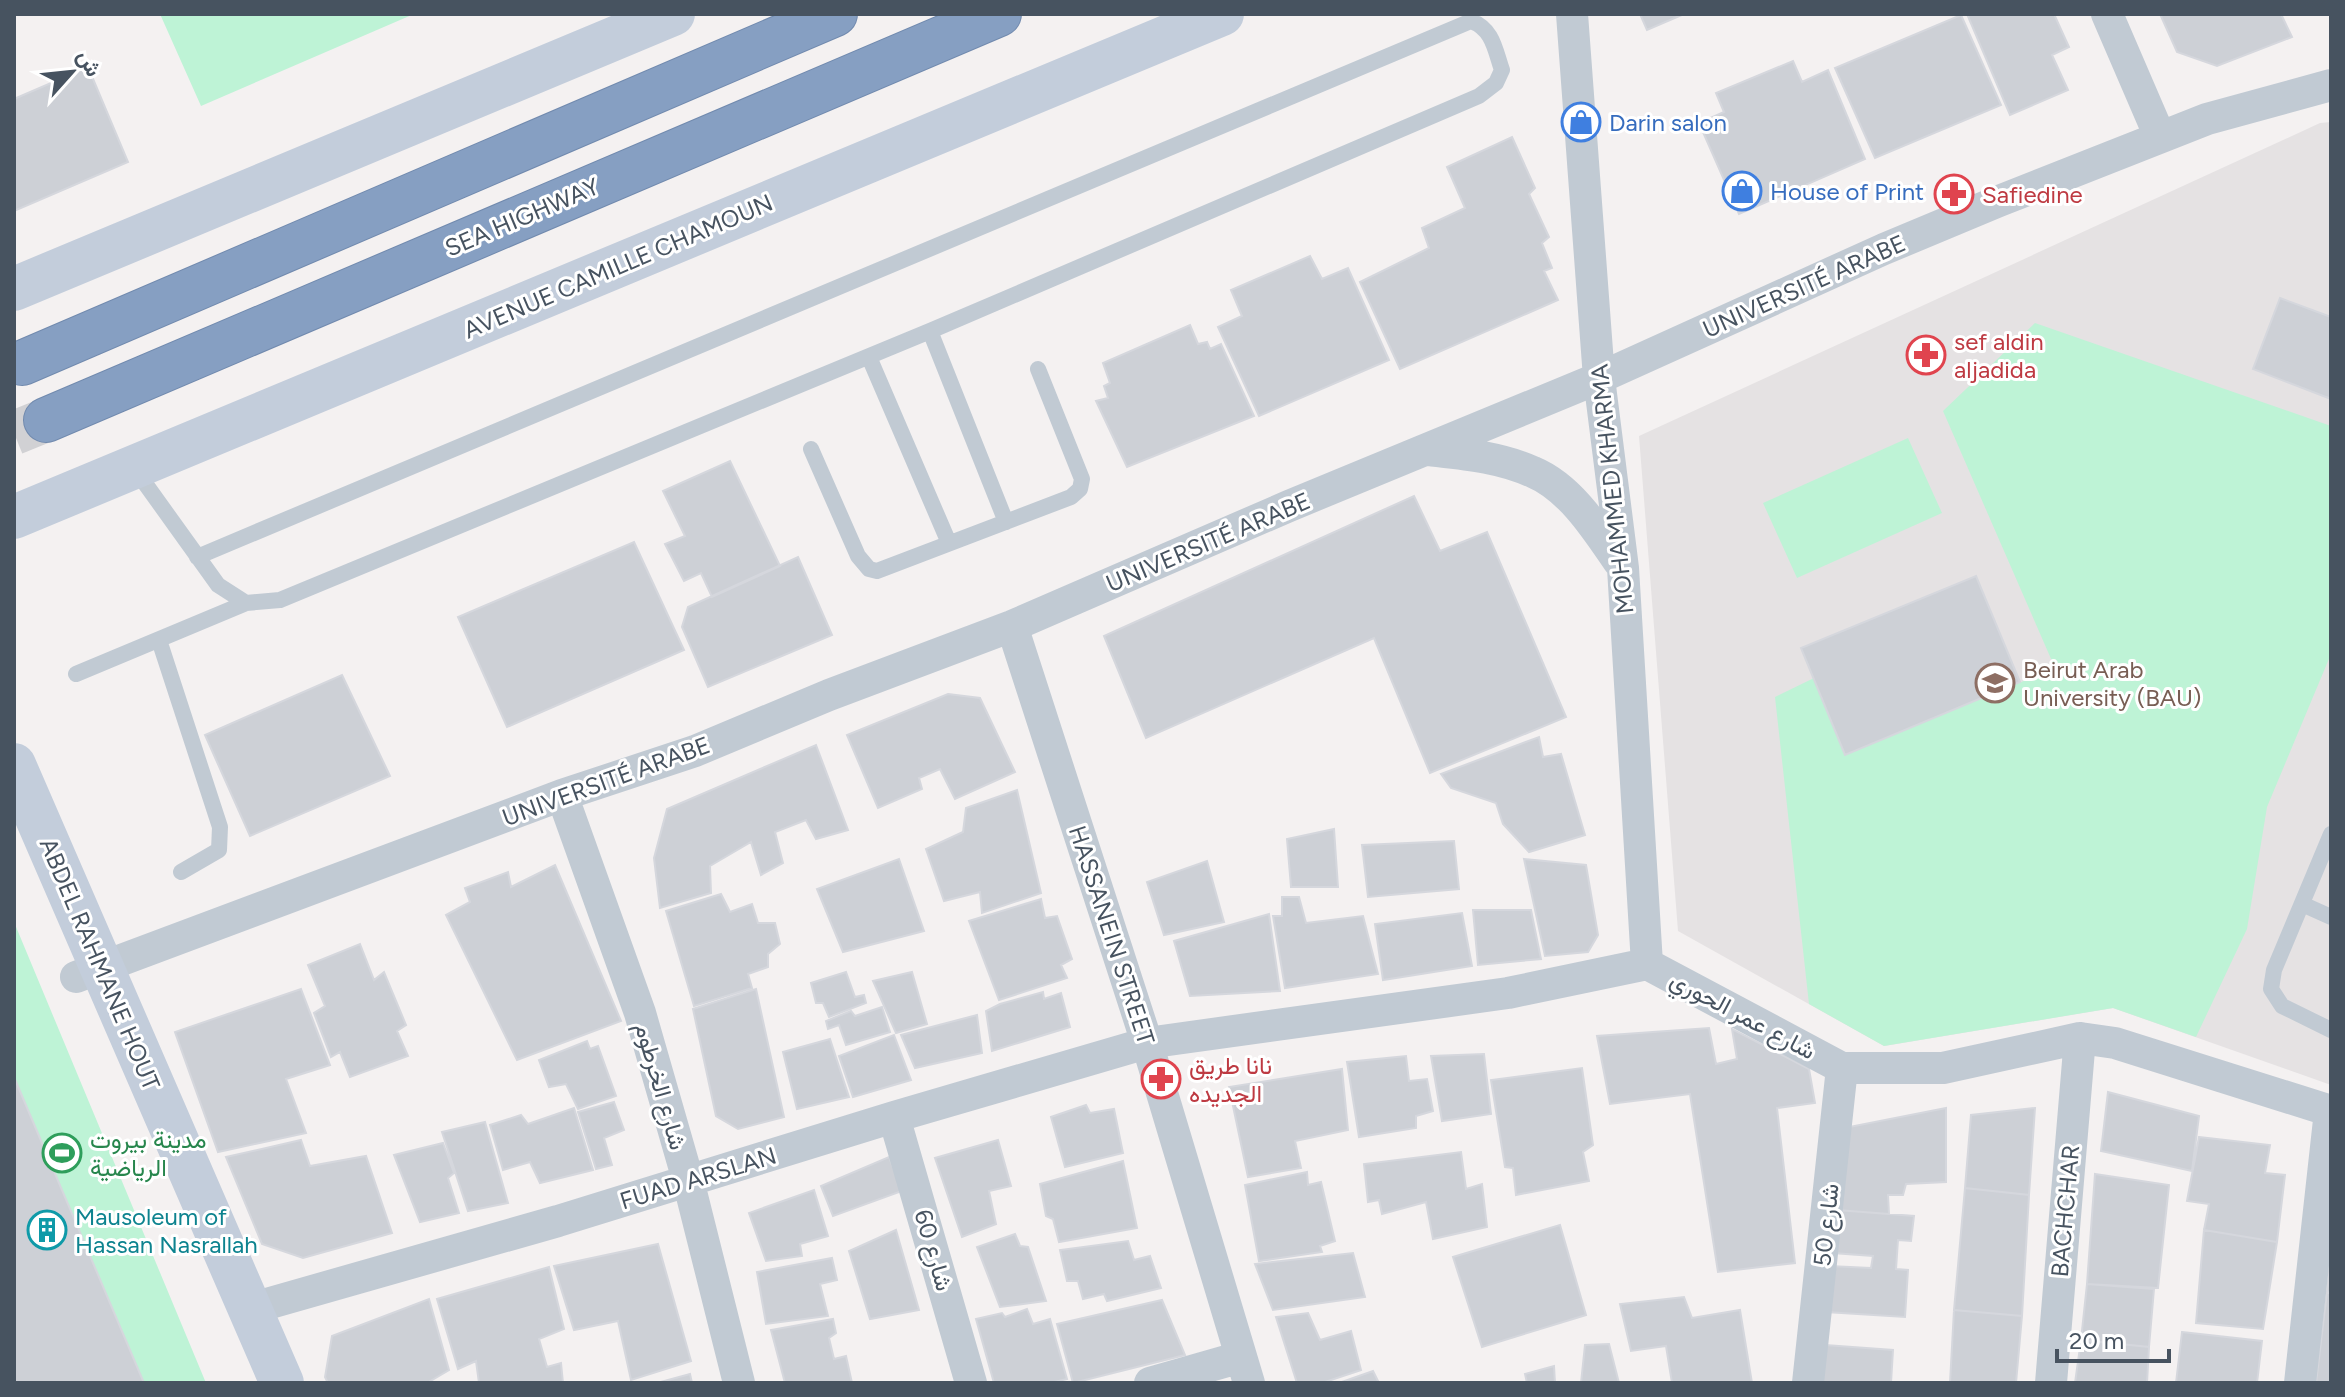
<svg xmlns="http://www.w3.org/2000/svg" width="2345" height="1397" viewBox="0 0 2345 1397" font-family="Figtree,Vazirmatn,sans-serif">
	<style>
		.education { fill: #e5e2e3 }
		.green { fill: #bef3d6 }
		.building { fill: #cdd0d6; stroke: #d5d7dd; stroke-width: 2 }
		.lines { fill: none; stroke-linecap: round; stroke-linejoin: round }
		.highway-tunnel { stroke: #d1d1d4; stroke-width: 44; stroke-dasharray: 44 22; stroke-linecap: butt }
		.highway-casing { stroke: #718aae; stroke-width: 46 }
		.lane { stroke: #c1cad3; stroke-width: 16 }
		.street { stroke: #c1cad3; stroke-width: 32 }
		.secondary { stroke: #c3cddb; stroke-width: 44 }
		.highway { stroke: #869fc2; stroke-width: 44 }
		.labels { text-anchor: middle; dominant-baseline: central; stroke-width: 6; stroke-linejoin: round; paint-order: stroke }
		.shop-label { font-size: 24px; fill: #366cbe; stroke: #fff; text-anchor: start }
		.health-label { font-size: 24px; fill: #be3a42; stroke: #fff; text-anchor: start }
		.street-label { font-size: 24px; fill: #475360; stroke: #fff }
		.education-label { font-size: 24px; fill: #785e54; stroke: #fff; text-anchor: start }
		.leisure-label { font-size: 24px; fill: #27864d; stroke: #fff; text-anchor: start }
		.culture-label { font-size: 24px; fill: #0d838f; stroke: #fff; text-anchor: start }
	</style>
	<rect width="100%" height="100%" fill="#f4f1f1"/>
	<!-- education -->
	<path class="education" d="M2331 122V1085L2113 1008 1884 1046 1678 931 1639 436 2320 123Z"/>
	<!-- green -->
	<path class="green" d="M160 14H414L201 106Z
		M2035 323 2331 426V654L2267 807 2247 929 2196 1037 2113 1008 1884 1046 1809 1004 1775 697 1814 678 1845 755 2055 668 1943 411Z
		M1908 438 1942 513 1797 578 1763 503Z
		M14 922 206 1383H14Z"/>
	<!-- building -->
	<path class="building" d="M1640 14H1684L1647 30Z
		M1967 14H2054L2069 47 2052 55 2068 90 2010 115Z
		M2160 14H2281L2292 37 2217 66 2177 52Z
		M1961 15 2001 105 1875 158 1835 68Z
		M1793 61 1802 82 1828 70 1865 159 1739 214 1699 123 1724 112 1716 93Z
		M88 67 128 162 14 211V99Z
		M1512 137 1535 188 1529 194 1549 237 1542 243 1552 268 1544 271 1558 300 1400 369 1360 282 1429 248 1422 228 1465 208 1447 167Z
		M1310 256 1322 279 1348 268 1389 360 1259 416 1218 327 1242 316 1231 290Z
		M2280 298 2331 317V399L2253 369Z
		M1190 325 1198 344 1207 342 1210 349 1221 344 1254 416 1127 467 1096 401 1108 398 1104 386 1110 383 1103 363Z
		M730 461 780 566 712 597 701 573 684 581 665 544 685 536 663 491Z
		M1414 496 1440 551 1487 532 1566 717 1430 773 1374 638 1146 738 1104 636Z
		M634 542 684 650 507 727 458 617Z
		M798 557 832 635 708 687 682 627 688 607Z
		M1976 576 2020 682 1845 755 1801 648Z
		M342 675 390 776 250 836 205 735Z
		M948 694 980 698 1015 772 955 799 940 769 919 778 922 789 878 808 847 735Z
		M1539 737 1543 757 1561 754 1585 835 1529 852 1503 824 1496 803 1451 788 1441 774Z
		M816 745 848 830 816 839 806 820 775 832 783 863 761 875 751 842 710 866 711 893 660 908 654 858 667 809Z
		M1017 790 1041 893 982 913 980 892 944 901 926 849 963 832 966 808Z
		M1334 829 1338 887H1291L1287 839Z
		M1454 841 1459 889 1368 897 1362 845Z
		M899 859 924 931 843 952 817 889Z
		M1524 859 1586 865 1598 935 1588 952 1545 956Z
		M1207 861 1224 922 1164 935 1147 882Z
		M555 865 621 1021 517 1060 446 915 470 902 465 888 508 872 511 887Z
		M721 894 730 912 752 904 758 923H775L780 944 768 954V967L748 974 752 988 694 1006 666 911Z
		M1282 897H1299L1306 923 1363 916 1378 974 1285 988 1273 916H1282Z
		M1041 899 1045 918 1057 916 1072 959 1061 965 1067 978 999 1000 969 921Z
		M1473 910H1531L1541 959 1478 965Z
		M1462 913 1472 966 1383 980 1375 924Z
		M1269 914 1280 991 1190 996 1174 941Z
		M360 944 374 980 384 972 406 1025 397 1031 408 1056 350 1077 340 1052 331 1057 314 1013 325 1006 308 965Z
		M846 972 855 997 864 995 866 1003 829 1017 823 1003H816L811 983Z
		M912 972 927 1024 896 1033 873 981Z
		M301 989 330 1065 286 1079 306 1133 218 1152 175 1032Z
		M756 989 784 1117 738 1129 716 1116 693 1009Z
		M1043 992 1044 999 1061 993 1070 1027 992 1051 986 1011 1000 1004Z
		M882 1007 890 1032 846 1045 839 1025 828 1029 826 1021 851 1011 855 1016Z
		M977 1015 982 1053 915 1068 901 1035Z
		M1709 1028 1716 1064 1737 1059 1732 1029 1809 1069 1815 1103 1777 1108 1795 1263 1718 1272 1690 1094 1610 1104 1597 1036Z
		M894 1035 911 1080 853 1097 839 1056Z
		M830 1039 849 1097 797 1109 783 1052Z
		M587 1041 590 1049 598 1046 616 1096 578 1109 566 1084 549 1087 539 1060Z
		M1484 1054 1491 1114 1442 1121 1431 1056Z
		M1406 1056 1409 1081 1427 1079 1433 1111 1416 1116V1128L1359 1137 1347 1062Z
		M1582 1068 1593 1145 1583 1152 1589 1181 1516 1195 1513 1168 1505 1167 1491 1080Z
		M1342 1069 1348 1130 1295 1141 1301 1168 1248 1177 1229 1087Z
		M14 1077 144 1383H14Z
		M2108 1092 2199 1116 2192 1171 2101 1151Z
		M614 1102 624 1130 604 1138 612 1165 596 1169 578 1112Z
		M1086 1105 1090 1113 1114 1109 1123 1153 1065 1167 1051 1117Z
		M574 1108 593 1170 540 1183 530 1162 503 1170 490 1125 521 1115 528 1124Z
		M1946 1108V1182L1906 1184 1903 1195H1888L1889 1214 1837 1210 1844 1128Z
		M2035 1108 2029 1195 1965 1188 1971 1115Z
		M485 1122 508 1203 468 1211 442 1132Z
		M2199 1137 2270 1145 2265 1173 2285 1175 2277 1242 2204 1230 2209 1204 2187 1201Z
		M301 1140 310 1166 366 1156 392 1233 303 1258 262 1244 226 1157Z
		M998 1140 1011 1186 989 1191 996 1224 962 1237 935 1158Z
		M443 1143 454 1173 448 1178 459 1213 420 1222 394 1155Z
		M1461 1152 1466 1189 1482 1184 1487 1227 1433 1239 1426 1202 1382 1214 1379 1200 1368 1202 1364 1164Z
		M889 1157 902 1191 833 1216 821 1186Z
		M1123 1161 1137 1228 1059 1242 1053 1219 1046 1216 1040 1184Z
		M1307 1172 1308 1185 1321 1182 1335 1241 1320 1246 1322 1252 1259 1261 1245 1185Z
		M2095 1174 2169 1185 2158 1288 2087 1284Z
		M1965 1188 2029 1195 2022 1316 1954 1310Z
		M814 1190 828 1236 800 1244 802 1256 766 1261 749 1213Z
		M1837 1210 1914 1216 1911 1241 1898 1240 1896 1269 1908 1270 1905 1317 1826 1312 1830 1266 1871 1268 1873 1256 1833 1253Z
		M1560 1225 1586 1315 1482 1347 1453 1257Z
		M896 1230 919 1310 870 1319 849 1251Z
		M2204 1230 2277 1242 2263 1329 2196 1323Z
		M1015 1234 1020 1246 1028 1247 1046 1301 1000 1307 977 1247Z
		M1128 1241 1134 1260 1150 1256 1161 1288 1107 1301 1104 1294 1083 1299 1078 1281H1067L1060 1250Z
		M658 1244 691 1361 631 1380 618 1321 574 1330 554 1266Z
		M2331 1251V1293L2327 1292Z
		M1353 1253 1365 1297 1273 1310 1255 1264Z
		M832 1258 837 1280 820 1284 828 1316 766 1324 757 1272Z
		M549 1267 564 1329 539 1339 547 1367 561 1363 563 1383H479L476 1361 458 1369 437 1299Z
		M2087 1284 2154 1289 2149 1347 2081 1340Z
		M2327 1292 2331 1293V1383H2316Z
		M1684 1297 1692 1318 1740 1310 1752 1383H1672L1666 1346 1631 1351 1620 1304Z
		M429 1299 449 1370 427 1383H328L325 1377 332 1336Z
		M1162 1300 1185 1355 1073 1383 1057 1324Z
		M1027 1309 1033 1324 1050 1319 1067 1379 1050 1383H994L976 1319 1002 1313 1005 1317Z
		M1954 1310 2022 1316 2016 1383H1950Z
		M1308 1313 1320 1340 1351 1331 1361 1370 1322 1383H1297L1276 1317Z
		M833 1319 836 1333 829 1338 834 1359 846 1356 852 1383H785L771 1330Z
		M2182 1332 2262 1341 2257 1383H2176Z
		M2081 1340 2149 1347 2147 1383H2075Z
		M1609 1344 1619 1383H1581L1585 1345Z
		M1825 1345 1893 1350 1891 1383H1820Z
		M1554 1366 1555 1383H1527L1525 1374Z
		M1373 1371 1379 1383H1339Z
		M690 1374 692 1383H657Z"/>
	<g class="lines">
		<!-- highway-tunnel -->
		<path class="highway-tunnel" d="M14 433 46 420"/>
		<defs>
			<path id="highway" d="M22 363 835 14
				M46 420 999 14"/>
		</defs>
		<!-- highway casing -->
		<use href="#highway" class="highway-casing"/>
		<!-- lane -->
		<path class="lane" d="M930 331 1006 522
			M869 357 949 543
			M811 449 858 556 869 569 877 571 1071 497 1080 489 1082 479 1038 369
			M134 468 218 585 246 603 280 600 930 331 1479 96 1496 83 1502 70C1495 50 1493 29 1471 21L197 557
			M159 640 220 827 219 850 181 872
			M76 674 246 603
			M2331 834 2274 970 2271 989 2282 1006 2331 1030
			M2302 904 2331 917"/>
		<!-- street -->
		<path class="street" d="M1572 14 1599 378 1623 568 1647 964
			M2107 14 2160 137
			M1429 450C1464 454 1500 457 1533 472 1571 488 1597 530 1619 562
			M1012 626 1147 1043 1249 1383
			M562 795 640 1013 688 1180 739 1383
			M76 977 562 795 695 751 829 695 1012 626 1289 506 1599 378 1884 249 1999 201 2207 119 2331 85
			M894 1117 971 1383
			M249 1309 558 1221 894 1117 1147 1043 1508 993 1647 964 1842 1068H1943L2080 1038 2115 1043 2331 1111
			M1150 1383 1241 1357
			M1808 1383 1842 1068
			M2051 1383 2080 1038
			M2300 1383 2330 1111"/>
		<!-- secondary -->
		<path class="secondary" d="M14 289 673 14
			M14 517 1222 14
			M14 765 282 1383"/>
		<!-- highway -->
		<use href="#highway" class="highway"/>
	</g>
	<!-- icons -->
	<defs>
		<symbol id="shop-ring" viewBox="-11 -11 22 22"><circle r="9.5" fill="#fff" stroke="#3f7fe0" stroke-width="1.5"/><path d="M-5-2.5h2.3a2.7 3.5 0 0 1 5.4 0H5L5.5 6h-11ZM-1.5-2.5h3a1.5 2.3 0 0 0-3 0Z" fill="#3f7fe0"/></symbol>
		<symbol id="pharmacy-ring" viewBox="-11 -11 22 22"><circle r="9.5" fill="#fff" stroke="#e0444e" stroke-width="1.5"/><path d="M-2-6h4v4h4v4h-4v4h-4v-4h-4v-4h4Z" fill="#e0444e"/></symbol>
		<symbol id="university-ring" viewBox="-11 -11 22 22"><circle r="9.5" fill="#fff" stroke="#8d6e63" stroke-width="1.5"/><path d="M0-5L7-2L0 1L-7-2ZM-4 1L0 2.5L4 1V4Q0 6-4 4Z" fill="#8d6e63"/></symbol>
		<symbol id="stadium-ring" viewBox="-11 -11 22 22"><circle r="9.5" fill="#fff" stroke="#2e9e5b" stroke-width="1.5"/><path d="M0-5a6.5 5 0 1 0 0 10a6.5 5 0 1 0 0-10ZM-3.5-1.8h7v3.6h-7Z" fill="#2e9e5b"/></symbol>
		<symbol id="building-ring" viewBox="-11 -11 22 22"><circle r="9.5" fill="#fff" stroke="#0f9aa8" stroke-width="1.5"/><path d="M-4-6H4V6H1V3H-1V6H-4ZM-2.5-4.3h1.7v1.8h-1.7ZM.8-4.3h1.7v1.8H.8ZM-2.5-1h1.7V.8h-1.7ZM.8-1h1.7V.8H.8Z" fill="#0f9aa8"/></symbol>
	</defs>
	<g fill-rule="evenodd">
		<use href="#shop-ring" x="1559" y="100" width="44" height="44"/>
		<use href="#shop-ring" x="1720" y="169" width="44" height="44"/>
		<use href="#pharmacy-ring" x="1932" y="172" width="44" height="44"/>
		<use href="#pharmacy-ring" x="1904" y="333" width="44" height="44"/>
		<use href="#university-ring" x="1973" y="661" width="44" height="44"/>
		<use href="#pharmacy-ring" x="1139" y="1057" width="44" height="44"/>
		<use href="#stadium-ring" x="40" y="1131" width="44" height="44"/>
		<use href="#building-ring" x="25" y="1208" width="44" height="44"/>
	</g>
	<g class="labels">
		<!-- shop labels -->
		<g class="shop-label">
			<text x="1609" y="122">Darin salon</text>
			<text x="1770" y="191">House of Print</text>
		</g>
		<!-- health labels -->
		<g class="health-label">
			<text x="1982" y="194">Safiedine</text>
			<text x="1954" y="341">sef aldin<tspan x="1954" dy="28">aljadida</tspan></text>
			<text x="1189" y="1065">نانا طريق<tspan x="1189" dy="28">الجديده</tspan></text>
		</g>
		<!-- street labels -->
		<g class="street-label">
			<text transform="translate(522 217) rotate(-23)">SEA HIGHWAY</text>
			<text transform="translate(618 266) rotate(-23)">AVENUE CAMILLE CHAMOUN</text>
			<text transform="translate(1804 286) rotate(-24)">UNIVERSITÉ ARABE</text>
			<text transform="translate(1612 489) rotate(-96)">MOHAMMED KHARMA</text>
			<text transform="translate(1208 542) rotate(-23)">UNIVERSITÉ ARABE</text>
			<text transform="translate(606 781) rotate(-20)">UNIVERSITÉ ARABE</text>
			<text transform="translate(1112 935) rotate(72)">HASSANEIN STREET</text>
			<text transform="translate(100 964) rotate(67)">ABDEL RAHMANE HOUT</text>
			<text transform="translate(1743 1015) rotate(28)">شارع عمر الحوري</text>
			<text transform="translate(661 1086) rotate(74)">شارع الخرطوم</text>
			<text transform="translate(698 1178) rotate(-17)">FUAD ARSLAN</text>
			<text transform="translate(2065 1211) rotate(-85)">BACHCHAR</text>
			<text transform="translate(1826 1225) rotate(-84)">شارع 50</text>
			<text transform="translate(934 1250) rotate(74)">شارع 60</text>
		</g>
		<!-- education labels -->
		<g class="education-label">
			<text x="2023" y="669">Beirut Arab<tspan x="2023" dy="28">University (BAU)</tspan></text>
		</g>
		<!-- leisure labels -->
		<g class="leisure-label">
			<text x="90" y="1139">مدينة بيروت<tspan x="90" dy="28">الرياضية</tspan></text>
		</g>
		<!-- culture labels -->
		<g class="culture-label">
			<text x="75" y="1216">Mausoleum of<tspan x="75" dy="28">Hassan Nasrallah</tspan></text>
		</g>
	</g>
	<!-- border -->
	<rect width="2345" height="1397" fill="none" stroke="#475360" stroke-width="32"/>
	<!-- north arrow -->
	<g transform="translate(72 72) rotate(63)" stroke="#ffffff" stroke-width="6" paint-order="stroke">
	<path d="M0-6L14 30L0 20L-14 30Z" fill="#475360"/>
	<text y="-12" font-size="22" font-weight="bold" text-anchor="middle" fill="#475360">ش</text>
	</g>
	<!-- scale -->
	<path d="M2057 1349v12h112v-12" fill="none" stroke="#475360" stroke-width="4"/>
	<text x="2069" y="1349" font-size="24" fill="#475360" stroke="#ffffff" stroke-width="6" paint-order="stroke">20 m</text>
</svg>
